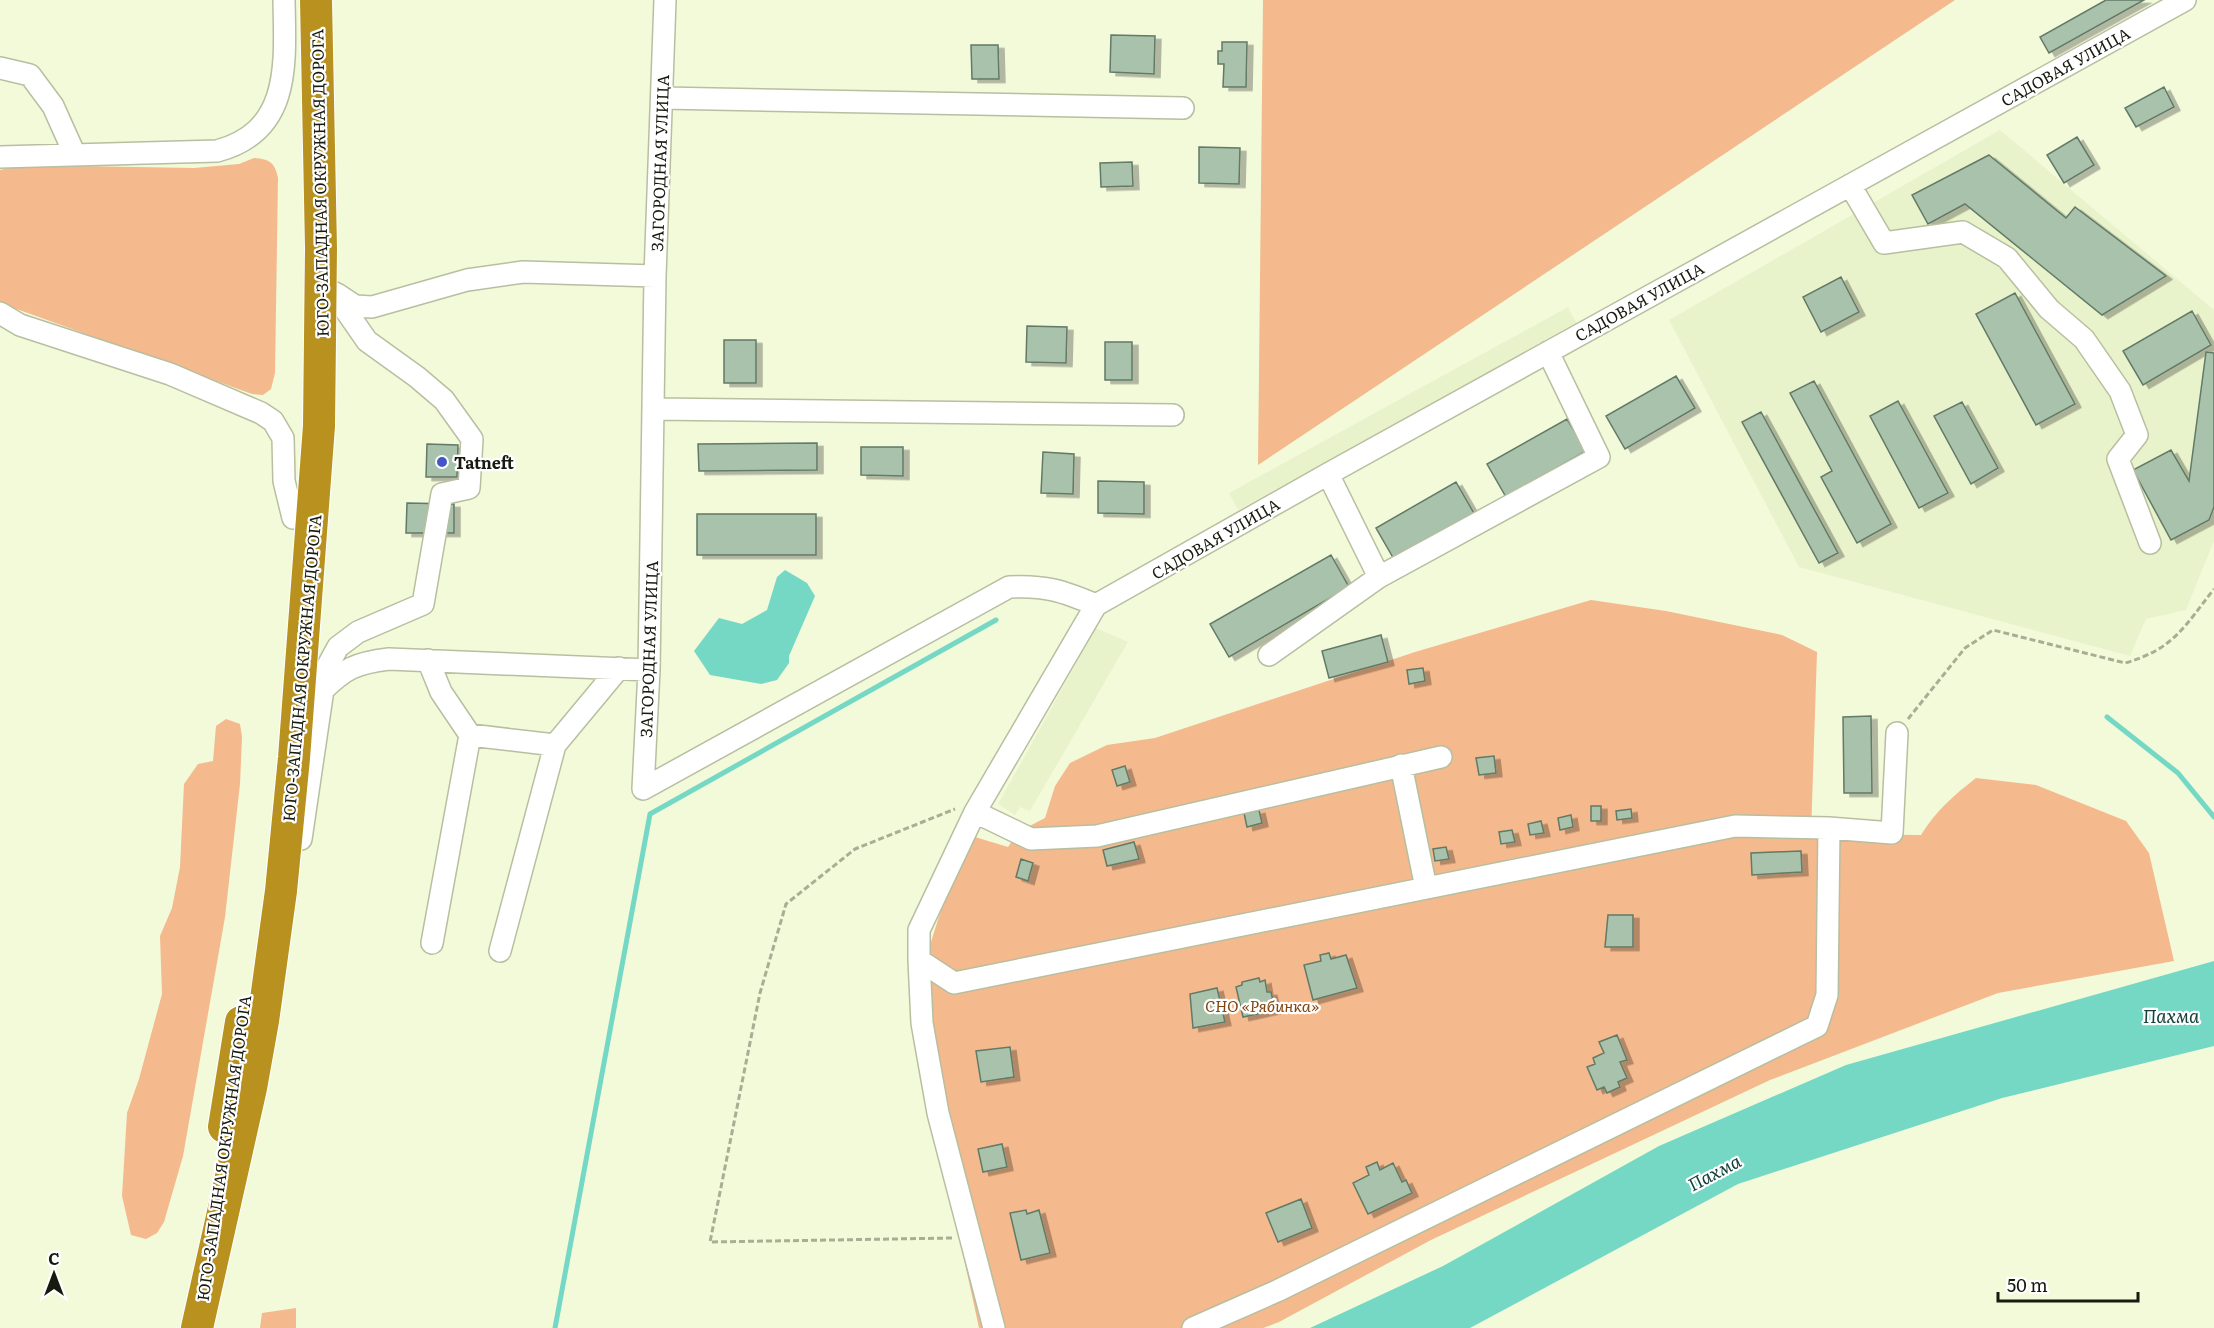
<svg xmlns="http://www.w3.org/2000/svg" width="2214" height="1328" viewBox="0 0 2214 1328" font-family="Literata,serif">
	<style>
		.built { fill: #e9f3cb }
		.green { fill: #f4b98d }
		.water { fill: #75d8c5 }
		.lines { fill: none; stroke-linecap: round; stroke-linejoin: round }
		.stream { stroke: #75d8c5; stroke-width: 5 }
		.building { fill: #a8c2ab; stroke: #627a66; stroke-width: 1.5; filter: url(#shadow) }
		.minor-casing { stroke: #b7bfa0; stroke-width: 24 }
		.highway-casing { stroke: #fff; stroke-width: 34 }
		.path { stroke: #a7ae94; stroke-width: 3; stroke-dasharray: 6 3; stroke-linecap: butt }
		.minor { stroke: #fff; stroke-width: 21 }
		.highway { stroke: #b8911e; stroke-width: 32 }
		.poi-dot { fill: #4455c9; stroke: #fff; stroke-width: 2 }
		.labels { text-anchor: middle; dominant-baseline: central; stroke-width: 4.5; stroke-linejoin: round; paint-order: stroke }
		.street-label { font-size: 16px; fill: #171a0e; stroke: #fff }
		.poi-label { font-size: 16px; font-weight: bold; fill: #171a0e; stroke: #fff; text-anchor: start }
		.park-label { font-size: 16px; font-style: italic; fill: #80450e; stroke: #fff }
		.water-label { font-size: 18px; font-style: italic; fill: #144139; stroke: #fff }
	</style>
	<defs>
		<filter id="shadow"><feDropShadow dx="6" dy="3.5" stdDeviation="0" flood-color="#0004"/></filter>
	</defs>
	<rect width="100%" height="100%" fill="#f2fada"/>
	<!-- built -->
	<path class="built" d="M2000 130 2214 310V541L2186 610 2146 619 2130 656 1799 567 1669 320Z
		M1568 307 1577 324 1238 510 1229 493Z
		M1096 628 1128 642 1030 811 1020 807 1015 815 998 804Z"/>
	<!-- green -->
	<path class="green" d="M1263 0H1955L1258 465Z
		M254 158C270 159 275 163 278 178L275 373 271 389 263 395 252 394 0 303V170L20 165 194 168 239 164Z
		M1591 600 1666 611 1782 635 1817 652 1811 834 1921 835C1935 812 1954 795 1976 778L2036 785 2126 821 2149 853 2174 961 1998 993 1770 1080 1431 1240 1279 1322 1263 1328H979L959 1236 925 961 965 834 1008 847 1018 832 1045 818 1055 786 1070 763 1107 745 1155 738 1415 652Z
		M226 719 240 724 242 737 240 784 225 917 183 1156 164 1222 157 1233 146 1239 131 1235 122 1196 127 1113 139 1079 162 994 160 936 172 908 180 867 184 784 198 764 213 761 216 726Z
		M296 1308V1328H260L262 1313Z"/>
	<!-- water -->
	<path class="water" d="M785 570 807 583 815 596 789 656V663L777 680 761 684 710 675 694 651 719 618 742 624 767 610 777 577Z
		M2214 961V1046L2002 1098 1738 1184 1470 1328H1310L1443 1266 1659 1146 1846 1065Z"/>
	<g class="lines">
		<!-- stream -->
		<path class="stream" d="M2107 717 2178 773 2214 817
			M555 1328 650 814 996 620"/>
	</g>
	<!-- building -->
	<path class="building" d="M2106 0H2144L2049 53 2040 37Z
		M1111 35 1155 36 1154 74 1110 72Z
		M1222 42H1247L1246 87H1223L1224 64H1218V51H1222Z
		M971 45H998L999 79H972Z
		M2164 87 2174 107 2136 127 2125 108Z
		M2077 137 2094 165 2064 183 2047 155Z
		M1199 147 1240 148 1239 184 1199 183Z
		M1989 155 2066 218 2075 207 2166 276 2102 315 1965 204 1928 224 1912 195Z
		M1132 162 1133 186 1101 187 1100 163Z
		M1841 277 1859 312 1821 332 1803 297Z
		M2015 293 2075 404 2036 425 1976 314Z
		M2192 311 2211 345 2143 385 2123 351Z
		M1027 326 1067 327 1066 363 1026 362Z
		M724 340H756V383H724Z
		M1105 342H1132V380H1105Z
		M2206 352 2214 353V507L2209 520 2171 540 2133 470 2171 450 2189 481Z
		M1676 376 1695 408 1625 449 1606 416Z
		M1814 381 1891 524 1857 543 1821 477 1832 471 1790 393Z
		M1898 401 1948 493 1919 508 1870 416Z
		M1962 402 1998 468 1971 484 1934 416Z
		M1761 412 1838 553 1819 563 1742 422Z
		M1567 419 1586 451 1506 497 1487 464Z
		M817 443V470L699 471 698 444Z
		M427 444 458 445 457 477H426Z
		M861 447H903V476L861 475Z
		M1043 452 1074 454 1073 494 1041 493Z
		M1098 481 1144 482V514L1098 513Z
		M1456 482 1475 515 1395 561 1376 528Z
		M407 503 454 504V533H406Z
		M697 514H816V555H697Z
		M1331 555 1349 587 1229 657 1210 624Z
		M1381 635 1388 662 1329 678 1322 651Z
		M1423 668 1425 681 1409 684 1407 670Z
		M1871 716 1872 793H1844L1843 717Z
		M1494 756 1496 773 1479 775 1476 758Z
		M1125 766 1130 782 1117 786 1112 770Z
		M1591 806H1601V821H1591Z
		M1631 809 1632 818 1617 820 1616 811Z
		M1259 810 1262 823 1247 827 1244 813Z
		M1571 815 1573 827 1560 830 1558 818Z
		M1541 821 1544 833 1530 835 1528 824Z
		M1512 830 1515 842 1501 844 1499 832Z
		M1134 842 1139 859 1107 866 1103 850Z
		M1446 847 1449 859 1435 861 1433 849Z
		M1801 851 1802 872 1752 875 1751 853Z
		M1021 859 1033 863 1028 881 1016 877Z
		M1608 915H1633V947H1605Z
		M1329 953 1331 959 1346 955 1357 988 1313 1000 1304 965 1321 961 1320 955Z
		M1259 978 1260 982 1265 980 1267 992H1271L1275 1010 1243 1017 1236 987 1242 985V982Z
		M1217 988 1225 1022 1193 1028 1190 994Z
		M1617 1035 1627 1060 1620 1062 1627 1078 1618 1082 1620 1087 1607 1093 1604 1087 1597 1090 1587 1067 1595 1064 1593 1058 1604 1053 1599 1042Z
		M1010 1047 1014 1077 981 1082 976 1051Z
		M1002 1144 1007 1167 983 1172 978 1149Z
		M1377 1162 1380 1170 1393 1163 1402 1182 1406 1180 1412 1193 1368 1214 1353 1183 1369 1175 1366 1167Z
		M1301 1199 1312 1228 1278 1242 1266 1213Z
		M1026 1210 1027 1214 1039 1210 1050 1253 1021 1260 1010 1213Z"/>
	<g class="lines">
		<defs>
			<path id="minor" d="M665 0 655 276 649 670 643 789 1009 587C1045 585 1063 591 1096 605
				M0 68 30 75 53 106 75 155
				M662 98 1183 108
				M0 157 217 151C292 131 285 63 284 0
				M1850 185 1884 243 1963 232 2007 258 2049 309 2084 339 2120 391 2137 435 2118 459 2150 543
				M337 294 355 306 372 307 467 280 523 272 655 276
				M0 313 20 325 170 374 261 413 273 421 283 438 284 481 293 518
				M653 409 1173 415
				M1328 474 1379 577 1599 457 1548 352
				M1269 655 1379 577
				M428 660 441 692 470 735 555 745 619 668
				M321 692C345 668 356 663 389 659L649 670
				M1897 733 1892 833 1829 828 1735 826 954 983 919 960V930L975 812 1096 605 1328 474 2185 0
				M1401 765 1426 888
				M975 812 1031 839 1097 836 1441 757
				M301 839 326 669 338 647 358 632 423 604 442 494 469 488 472 439 444 400 417 377 367 341 333 292
				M432 943 470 735
				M500 951 555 745
				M919 960 922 1023 938 1113 994 1328
				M1193 1328 1277 1291 1817 1026 1827 995 1829 828"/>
			<path id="highway" d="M224 1127 241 1022
				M197 1328 251 1088 263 1021 281 891 294 758 319 426 321 248 316 0"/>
		</defs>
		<!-- minor casing -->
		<use href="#minor" class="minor-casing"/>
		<!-- highway casing -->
		<use href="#highway" class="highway-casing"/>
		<!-- path -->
		<path class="path" d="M1908 719 1965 648 1993 630 2125 663C2174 649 2184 627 2214 589
			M952 1238 710 1242 760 993 786 904 855 849 955 809"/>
		<!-- minor -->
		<use href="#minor" class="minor"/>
		<!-- highway -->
		<use href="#highway" class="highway"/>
	</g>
	<!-- markers -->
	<circle class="poi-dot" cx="442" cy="462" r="6"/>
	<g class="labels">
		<!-- street labels -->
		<g class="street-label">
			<text transform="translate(2065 66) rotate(-29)">САДОВАЯ УЛИЦА</text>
			<text transform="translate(659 163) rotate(-88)">ЗАГОРОДНАЯ УЛИЦА</text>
			<text transform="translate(319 183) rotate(-91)">ЮГО-ЗАПАДНАЯ ОКРУЖНАЯ ДОРОГА</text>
			<text transform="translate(1639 301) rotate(-29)">САДОВАЯ УЛИЦА</text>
			<text transform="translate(1215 538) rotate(-30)">САДОВАЯ УЛИЦА</text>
			<text transform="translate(648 649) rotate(-88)">ЗАГОРОДНАЯ УЛИЦА</text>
			<text transform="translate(301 668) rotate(-85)">ЮГО-ЗАПАДНАЯ ОКРУЖНАЯ ДОРОГА</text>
			<text transform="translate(223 1148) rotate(-82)">ЮГО-ЗАПАДНАЯ ОКРУЖНАЯ ДОРОГА</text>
		</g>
		<!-- poi labels -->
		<g class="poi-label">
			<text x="454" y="462">Tatneft</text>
		</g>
		<!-- park labels -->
		<g class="park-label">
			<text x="1262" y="1005">СНО «Рябинка»</text>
		</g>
		<!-- water labels -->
		<g class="water-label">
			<text x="2171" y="1015">Пахма</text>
			<text transform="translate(1714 1172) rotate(-28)">Пахма</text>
		</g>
	</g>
	<!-- north arrow -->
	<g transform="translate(54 1274)" stroke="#ffffff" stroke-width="4.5" paint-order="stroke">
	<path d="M0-4.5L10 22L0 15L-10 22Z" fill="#171a0e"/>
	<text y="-9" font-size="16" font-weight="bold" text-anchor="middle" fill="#171a0e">С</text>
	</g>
	<!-- scale -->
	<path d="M1998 1292v9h140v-9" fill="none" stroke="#171a0e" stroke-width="3"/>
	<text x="2007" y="1292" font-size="18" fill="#171a0e" stroke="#ffffff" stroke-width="4.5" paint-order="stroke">50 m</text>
</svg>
